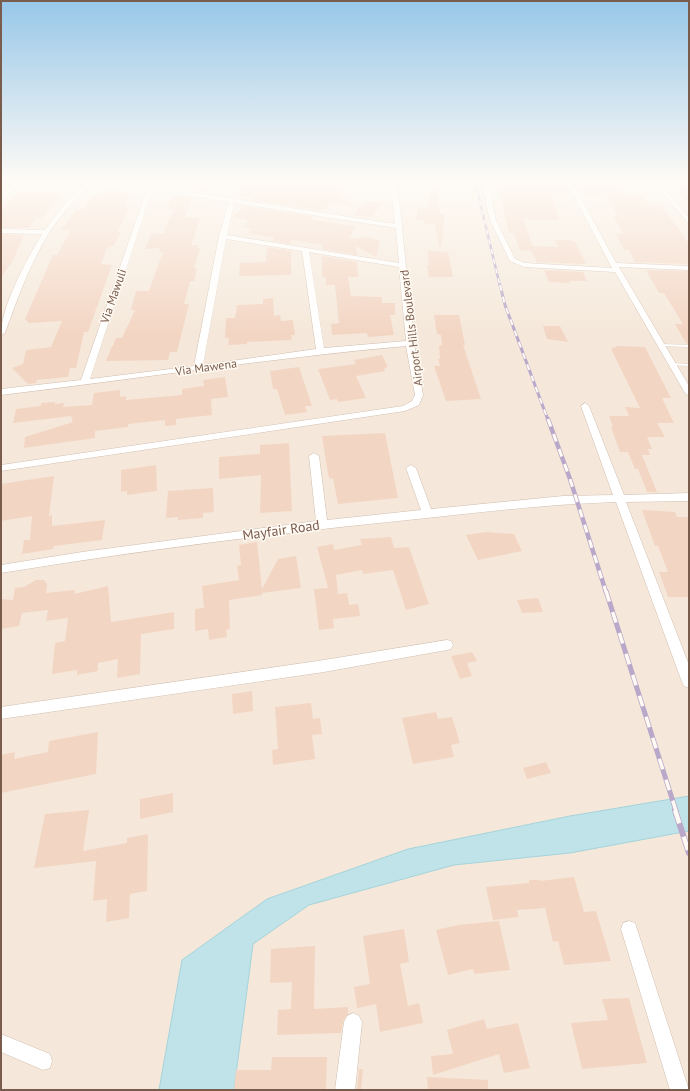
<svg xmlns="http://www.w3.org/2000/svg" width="690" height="1091" viewBox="0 0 690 1091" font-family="'PT Sans',sans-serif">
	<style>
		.residential { fill: #f5e8da }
		.water { fill: #bfe3e8; stroke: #a5d3da }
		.building { fill: #f3d5c3 }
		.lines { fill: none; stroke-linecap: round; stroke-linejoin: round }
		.lane-casing { stroke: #d1beb0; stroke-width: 0.5 }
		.street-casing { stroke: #d1beb0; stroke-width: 1 }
		.lane { fill: #fff; fill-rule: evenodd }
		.street { fill: #fff; fill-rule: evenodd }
		.rail-far4-casing { stroke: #b9a8c9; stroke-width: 2.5 }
		.rail-far3-casing { stroke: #b9a8c9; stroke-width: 3 }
		.rail-far2-casing { stroke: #b9a8c9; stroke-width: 4.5 }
		.rail-far1-casing { stroke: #b9a8c9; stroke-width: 5 }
		.rail-casing { stroke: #b9a8c9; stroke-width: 6 }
		.rail-far4 { stroke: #fffaf3; stroke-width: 1.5; stroke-dasharray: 5; stroke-linecap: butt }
		.rail-far3 { stroke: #fffaf3; stroke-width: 2; stroke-dasharray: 6; stroke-linecap: butt }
		.rail-far2 { stroke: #fffaf3; stroke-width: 3; stroke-dasharray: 8; stroke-linecap: butt }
		.rail-far1 { stroke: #fffaf3; stroke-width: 3.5; stroke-dasharray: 11; stroke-linecap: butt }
		.rail { stroke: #fffaf3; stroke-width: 4.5; stroke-dasharray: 14; stroke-linecap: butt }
		.labels { text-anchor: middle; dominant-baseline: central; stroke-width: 3; stroke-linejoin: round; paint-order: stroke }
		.far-street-label { font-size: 12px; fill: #7a5c4d; stroke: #fffaf3 }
		.street-label { font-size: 14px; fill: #7a5c4d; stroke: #fffaf3 }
	</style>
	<rect width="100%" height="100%" fill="#fdf6ec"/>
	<!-- residential -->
	<path class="residential" d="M1 181H689V796L570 816 408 849 267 899 159 1090H1Z
		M689 831V1090H234L253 944 309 905 454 865 570 853Z"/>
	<!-- water -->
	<path class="water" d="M689 796V831L570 853 454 865 309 905 253 944 234 1090H159L182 960 267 899 408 849 570 816Z"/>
	<!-- building -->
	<path class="building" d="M171 181H205L217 183 205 192 170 187Z
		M219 181H261L284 185 289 181 344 188 340 195 356 207 331 203 321 211 252 200 254 198 236 195 242 191 218 187Z
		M432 181H436L440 214H445L441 247H439L435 224H423L424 220H416L418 208 428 209Z
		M565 181 571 194 552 195 559 220 523 219 533 246 558 247 555 240H571L575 242 586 264 537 262 531 251 520 250 514 233H509L500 194 495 183Z
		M574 181H580V183H614L622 194H640L650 205H661L689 244V264L635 262 629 250H624L616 234H624L613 216H618L605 195H581Z
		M669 181H689V203Z
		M19 191 57 192 55 195H61L42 218H36L29 228H1V209Z
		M101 191H119L128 194 127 196H130L125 205H131L117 232H121L114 245 107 248 101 264 112 265 88 332H84L76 368H70L68 377 37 380 36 383 28 384 12 368 23 364 26 350 51 347 62 321 29 323 25 319 53 255H57L71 230H61L77 209 84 208 93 195H99Z
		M173 195 193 198 185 218H200L191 245H198V248H200L194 268H197L194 281H190L184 304H189L177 352H170L168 360 106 361 112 346H113L116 338H122L135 310H131L136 291H149L163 252H159L160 248 145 249 151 234H163L174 209H166Z
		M367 201 381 203 373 217 354 215 360 205H364Z
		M245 206 314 217 310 220 355 226 349 239 368 237 380 241 376 257 356 246 357 255 322 249 323 245 291 240V244L272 241 275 238 248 233 252 229 242 227 250 220 233 217Z
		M1 234 24 235 13 260 1 278Z
		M267 247 291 251V275L239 276 240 263 266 262Z
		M428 251 448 252 453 277H429L427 265H429Z
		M322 256 357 262 358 277H348L351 296 382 297V303H395V315H390L394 335 368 337 367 333 332 335 331 324 339 323 335 285H326V277H322Z
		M544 270 583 272 587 281H570L569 283 549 282Z
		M639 270 689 271V344L686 343 675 324H683L664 293H659L646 270Z
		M273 298 274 316 280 315 281 321 293 320 295 335H291L292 340 247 342V344L228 345 229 338H225L226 318H235L237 305 263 304V299Z
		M434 315H459L465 345H463L481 399 446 401 434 366H440L438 359H440L439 346 442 345 441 335 437 334Z
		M543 326H560L568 342 547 339Z
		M618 346 645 347 671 398H662L674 423H657L665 437H647L652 449H648L650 455H642L657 492H647L638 469H635L628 452H620L611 427H613L609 416H629L625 407 640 408 611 349Z
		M382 355 388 367 384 368 385 371 356 376 366 398 338 402 337 399 330 400 318 369 356 364 354 360Z
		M299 367 312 406H305L307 412 285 415 277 389H273L270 371Z
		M225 377 228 397 211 399 212 415 176 419V425L165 426V420L128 424V427L95 431V438L24 448 25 437 73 422 71 416 13 423 16 409 41 406V403L55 402V404L64 403 63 407 92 405 94 393 120 390V397L126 396V400L182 395V389L204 386 203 380Z
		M385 433 398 498 338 504 333 478 330 479 328 474 322 436Z
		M289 443 292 511 260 513 261 475 219 479V457L260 454V445Z
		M156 465 157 491 127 495V491L121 492V470Z
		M54 476 49 516 52 515V526L105 520 102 540 54 546 53 549 22 554 24 540H30L32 516 1 521V484Z
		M213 488 214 512 203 513V518L178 520V517L166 518 168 491Z
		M642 510 675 512 677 517H689V597H668L659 572H668L658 546H655Z
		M486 532 514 534 522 551 478 560 466 535Z
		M391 537 394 548 409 547 429 604 406 610 393 570 363 574 362 570 336 575 338 594 347 593 349 605 358 604 360 616 333 619 334 628 319 630 314 589 328 588 317 547 333 544 334 550 362 545 360 539Z
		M257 542 262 589 278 559 296 556 301 588 262 593V595L229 600 230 629 226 630 227 637 209 640 208 629 195 631V609L204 608 202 586 239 580 237 566 241 565 239 545Z
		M36 580H44L47 584 46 593 75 590 74 594 108 586 111 622 174 612V629L141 634 140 674 117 678 118 659 98 663V671L77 675V670L52 674 55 643 65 641 68 618 46 621 48 610 22 613 19 626 1 629V599L13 600 15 588 24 587Z
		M538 598 543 612 522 613 517 600Z
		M472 652 477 661 467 663 472 676 460 679 451 656Z
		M252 691 253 711 233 714 232 694Z
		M311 703 313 719 320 718 322 734 312 735 315 759 273 765 272 750 278 749 275 707Z
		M436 712 438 719 452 717 460 743 451 745 454 757 413 764 402 718Z
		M98 732 96 774 1 793V755L15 752 14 759 48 752 49 741Z
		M546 762 551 773 527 779 523 768Z
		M173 793V812L140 819V799Z
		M89 810 83 851 127 843V838L148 834 147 891 130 894 129 918 106 922 107 899 93 901 96 861 34 868 45 814Z
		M574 877 584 912 596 911 611 961 564 965 558 941 553 942 545 908 517 910 519 917 493 920 486 887 529 883V880H540V881Z
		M499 921 510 970 474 974 473 969 448 975 436 930 458 925Z
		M404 929 409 962 400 964 408 1006 419 1003 423 1023 380 1032 376 1004 357 1008 354 987 370 984 363 936Z
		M315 946 314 1009 348 1007V1014L343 1021 341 1033 277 1035 278 1010 291 1009 292 982 270 983 271 949Z
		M629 998 647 1063 582 1069 571 1023 608 1020 602 999Z
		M484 1019 487 1029 518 1023 530 1068 504 1073 499 1054 433 1075 431 1056 453 1054 447 1030Z
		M272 1057H327L326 1090H234L236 1070H271Z
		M359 1069H363L361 1090H357Z
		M427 1077 488 1080V1090H428Z"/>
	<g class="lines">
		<defs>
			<path id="lane" d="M660 344 689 345V347L661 346H660Z
				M671 363 689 364V366L672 365H671Z"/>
			<path id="street" d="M17 181H24L1 200V195Z
				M87 181H93C79 197 64 210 53 227 31 260 18 297 5 333L1 335C1 306 27 259 42 234L1 233V229L45 230 64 205Z
				M102 181H116L395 224 392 194 309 181H325L392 191 391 181H397L402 225 403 227 402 228 414 343 423 395 419 405 405 411 1 471V465L403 406 412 401 415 395 406 346C271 358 136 379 1 395V389L81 380 147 189ZM152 190 229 202 219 236 194 366 90 379ZM234 203 396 228 399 263 227 235ZM226 239 302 251 316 349 203 365ZM309 252 399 267 406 341 324 348Z
				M481 181H487L496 220 515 259 525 263 612 268 566 181H572L616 263 689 266V270L619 267 689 386V396L685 393 615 272 524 267 510 261 490 220Z
				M652 181H658L689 218V224Z
				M585 403 589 406 624 495 689 493V501L626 502 689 665V688L684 686 682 682 616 502C553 504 490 511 427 518 285 532 142 550 1 573V565L82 552 316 521 309 456 314 453 319 456 327 520 421 510 406 468 411 465 416 468 431 509 563 496 613 495 581 406Z
				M447 640 451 641 453 645 451 649 447 650 324 672 1 719V707L324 660Z
				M629 921 635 923 637 929 689 1090H670L621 929 623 923Z
				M353 1013 359 1016 362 1022 355 1090H335L344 1022 347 1016Z
				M1 1034 50 1054 52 1061 50 1068 43 1070 1 1052Z"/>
		</defs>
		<!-- lane casing -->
		<use href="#lane" class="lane-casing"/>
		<!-- street casing -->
		<use href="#street" class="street-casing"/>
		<!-- lane -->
		<use href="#lane" class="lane"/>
		<!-- street -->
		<use href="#street" class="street"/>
		<defs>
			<path id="rail-far4" d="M475 181 500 286"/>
			<path id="rail-far3" d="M500 285 505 305 548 420"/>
			<path id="rail-far2" d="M548 419 570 479 606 592"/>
			<path id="rail-far1" d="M606 591 676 811"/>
			<path id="rail" d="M675 810 689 853"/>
		</defs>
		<!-- rail-far4 casing -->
		<use href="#rail-far4" class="rail-far4-casing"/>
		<!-- rail-far3 casing -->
		<use href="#rail-far3" class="rail-far3-casing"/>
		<!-- rail-far2 casing -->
		<use href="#rail-far2" class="rail-far2-casing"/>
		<!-- rail-far1 casing -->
		<use href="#rail-far1" class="rail-far1-casing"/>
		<!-- rail casing -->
		<use href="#rail" class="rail-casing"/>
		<!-- rail-far4 -->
		<use href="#rail-far4" class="rail-far4"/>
		<!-- rail-far3 -->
		<use href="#rail-far3" class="rail-far3"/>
		<!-- rail-far2 -->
		<use href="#rail-far2" class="rail-far2"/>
		<!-- rail-far1 -->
		<use href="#rail-far1" class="rail-far1"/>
		<!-- rail -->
		<use href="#rail" class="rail"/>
	</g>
	<!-- sky -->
	<linearGradient id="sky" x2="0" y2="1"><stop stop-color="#97c7e8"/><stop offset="0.54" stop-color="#fefbf6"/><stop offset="1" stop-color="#fefbf6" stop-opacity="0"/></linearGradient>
	<rect width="690" height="334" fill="url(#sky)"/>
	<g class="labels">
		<!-- far-street labels -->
		<g class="far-street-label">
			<text transform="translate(113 296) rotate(-71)">Via Mawuli</text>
			<text transform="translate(411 328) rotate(-97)">Airport Hills Boulevard</text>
			<text transform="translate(206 367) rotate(-8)">Via Mawena</text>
		</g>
		<!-- street labels -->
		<g class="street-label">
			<text transform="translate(281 530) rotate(-8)">Mayfair Road</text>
		</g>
	</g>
	<!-- border -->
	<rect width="690" height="1091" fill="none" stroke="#7a5c4d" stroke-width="4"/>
</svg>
